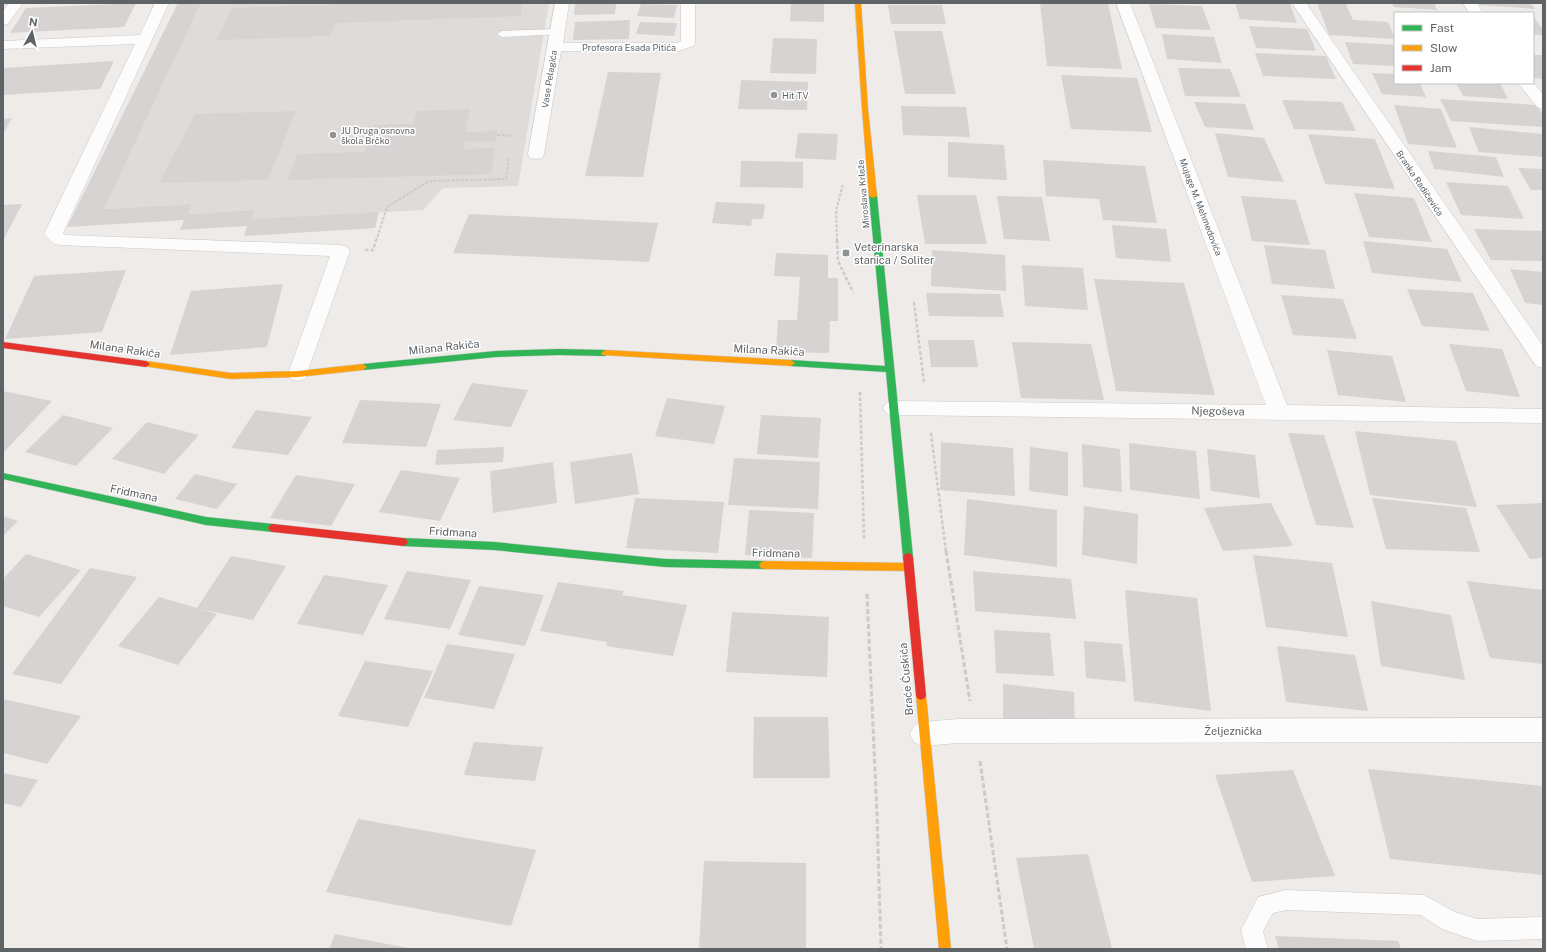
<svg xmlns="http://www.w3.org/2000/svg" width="1546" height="952" viewBox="0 0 1546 952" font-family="'Public Sans',sans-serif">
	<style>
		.education { fill: #dfdbd8 }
		.building { fill: #d6d3d2 }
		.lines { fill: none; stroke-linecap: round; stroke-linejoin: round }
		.lane-casing { stroke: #cacaca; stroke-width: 1 }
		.street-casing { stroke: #cacaca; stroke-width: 1 }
		.fast-casing { stroke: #c9c9c9; stroke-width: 1 }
		.slow-casing { stroke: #c9c9c9; stroke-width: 1 }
		.jam-casing { stroke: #c9c9c9; stroke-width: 1 }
		.path-far2 { stroke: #c9cdca; stroke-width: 2; stroke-dasharray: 3 1.5; stroke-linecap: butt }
		.path-far1 { stroke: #c9cdca; stroke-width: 2.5; stroke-dasharray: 3.5 2; stroke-linecap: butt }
		.path { stroke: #c9cdca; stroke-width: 3; stroke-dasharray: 5 2.5; stroke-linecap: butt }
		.lane { fill: #fcfcfc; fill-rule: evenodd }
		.street { fill: #fcfcfc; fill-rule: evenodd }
		.fast { fill: #30b455; fill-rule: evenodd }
		.slow { fill: #ff9f0a; fill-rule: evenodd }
		.jam { fill: #e5322d; fill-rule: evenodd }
		.poi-dot { fill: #909394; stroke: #fff; stroke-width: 1.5 }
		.labels { text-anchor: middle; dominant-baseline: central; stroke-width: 3; stroke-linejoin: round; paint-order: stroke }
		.far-street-label { font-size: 9px; fill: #5e6366; stroke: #fff }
		.far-poi-label { font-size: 9px; fill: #5e6366; stroke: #fff; text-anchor: start }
		.poi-label { font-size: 11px; fill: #5e6366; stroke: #fff; text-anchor: start }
		.street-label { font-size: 11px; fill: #5e6366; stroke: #fff }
	</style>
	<rect width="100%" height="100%" fill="#eeebe8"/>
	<!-- education -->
	<path class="education" d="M201 3H549L518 186 443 188 423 210 251 219 253 210 188 214 192 204 104 209Z"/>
	<!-- building -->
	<path class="building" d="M136 3 124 27 10 33 26 8Z
		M178 3H201L104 209 192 204 188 214 254 210 251 219 379 212 375 228 244 236 247 226 180 230 184 220 67 227Z
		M373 3H522L521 16 335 23 330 36 217 40 232 8Z
		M575 3H616L615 14 574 15Z
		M791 3H824V22L790 21Z
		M1040 3H1108L1122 69 1047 66Z
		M1235 3 1290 4 1297 23 1240 19Z
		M1317 3 1346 4 1353 20 1388 22 1395 39 1329 35Z
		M1392 3H1434L1437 10 1394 7Z
		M1479 3H1531L1535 9 1480 5Z
		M641 4 677 5 674 18 637 16Z
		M1149 4 1202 6 1211 30 1156 28Z
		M888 5H942L946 24H891Z
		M1533 15 1543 30V35H1533Z
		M630 20 629 39 573 40 575 22Z
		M640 22 677 23 674 36 636 34Z
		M1249 26 1307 29 1316 51 1256 48Z
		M894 31H942L956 94H905Z
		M1162 34 1214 37 1222 63 1167 59Z
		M773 38 817 39 816 74 770 73Z
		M1345 42 1395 45V66L1353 64Z
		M1255 53 1326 56 1336 79 1263 76Z
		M1533 55H1543V79L1533 78Z
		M114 61 100 89 3 95V68Z
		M1178 68 1230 69 1241 97 1185 96Z
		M608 72 661 73 643 177 585 176Z
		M1372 73 1395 74V83H1420L1426 97 1382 94Z
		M1061 75 1137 78 1152 132 1071 129Z
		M741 80 808 82 807 110 738 109Z
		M1456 83H1500L1508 99 1463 96Z
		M1440 99 1537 105 1543 116V127L1451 121Z
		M1282 100 1342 102 1356 131 1294 129Z
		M1194 102 1245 104 1254 130 1205 127Z
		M1394 105 1441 109 1457 148 1408 144Z
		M901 106 966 107 970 137 903 135Z
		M470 109 465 132 497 131 496 141 465 142 464 149 495 148 491 174 288 180 297 154 365 152 373 125 413 124 417 111Z
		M296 111 268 180 159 183 195 114Z
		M12 118 3 134V119Z
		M1469 127 1543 134V157L1479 152Z
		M798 133 838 134 836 160 795 158Z
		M1215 133 1264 138 1284 182 1228 177Z
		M1308 134 1375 139 1395 189 1325 184Z
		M948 142 1004 145 1007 180 948 177Z
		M1428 151 1496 157 1504 177 1434 169Z
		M1043 160 1145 166 1157 223 1103 220 1099 199 1046 196Z
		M741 161 803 162V188L740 187Z
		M1518 168 1543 169V190H1531Z
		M1446 182 1508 186 1524 219 1461 215Z
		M1354 193 1414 198 1432 242 1369 237Z
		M917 195H976L987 244H925Z
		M997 196 1042 197 1050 241 1004 239Z
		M1241 196 1296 200 1310 245 1252 241Z
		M716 202 765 204 763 219H752L751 226 712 223Z
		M22 204 3 241V205Z
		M469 214 658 223 649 262 453 253Z
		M1112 225 1166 229 1171 262 1116 258Z
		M1474 229 1543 231V261L1491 260Z
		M1363 241 1447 249 1462 282 1372 273Z
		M1264 245 1325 250 1335 289 1272 284Z
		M932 250 1005 255 1006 291 931 286Z
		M776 253 828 255V278H838V321H830L829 353 776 352 778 320H797L800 277 774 276Z
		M1022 265 1083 268 1088 310 1025 306Z
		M1510 269 1543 272V305L1525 303Z
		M126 270 102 332 5 339 34 276Z
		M1094 279 1184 283 1215 395 1116 391Z
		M283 284 267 347 170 355 191 291Z
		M1407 289 1473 293 1490 331 1422 326Z
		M926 293 1000 294 1004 317 929 316Z
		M1281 295 1343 299 1357 339 1293 335Z
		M928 340H974L978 367H931Z
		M1012 342 1091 344 1104 400 1021 398Z
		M1449 344 1502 349 1520 397 1466 391Z
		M1327 350 1392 356 1406 402 1338 395Z
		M472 383 528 390 511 427 453 420Z
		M3 391 52 401 3 453Z
		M667 398 725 406 714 444 655 436Z
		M360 400 423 403 441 404 426 447 342 443Z
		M256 410 312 417 288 455 231 448Z
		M63 415 113 428 76 466 25 452Z
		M761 415 821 418 818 458 757 454Z
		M147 422 199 435 164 474 112 459Z
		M1355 431 1456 441 1477 507 1370 495Z
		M1288 433 1324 435 1354 528 1316 525Z
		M941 442 1013 448 1015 496 940 490Z
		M1129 443 1196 451 1200 499 1130 490Z
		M1082 444 1120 449 1122 492 1083 487Z
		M504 447 503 462 435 465 437 450Z
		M1030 447 1068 452V496L1029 491Z
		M1207 449 1255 455 1260 498 1211 491Z
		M632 453 639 494 575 504 570 462Z
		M734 458 820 462 818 509 728 505Z
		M553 462 557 503 493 513 490 471Z
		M401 470 460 478 440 521 379 512Z
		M195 474 237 484 217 509 175 499Z
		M296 475 355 484 331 526 270 518Z
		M635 498 724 502 718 553 626 548Z
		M1372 498 1466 508 1480 552 1386 549Z
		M967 499 1057 510V567L964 555Z
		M1271 503 1293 546 1223 551 1204 508Z
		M1543 503V558L1530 559 1496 505Z
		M1084 506 1138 514 1137 564 1082 555Z
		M749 510 814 513 812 558 745 555Z
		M3 516 18 521 3 536Z
		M26 554 81 570 39 617 3 606V579Z
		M1253 555 1332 563 1348 637 1266 627Z
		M231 556 286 566 253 620 200 609 217 614 178 665 118 646 159 597 197 608Z
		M90 568 137 577 61 684 12 674Z
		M407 571 471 580 450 629 384 619Z
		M973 571 1071 579 1076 619 975 611Z
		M324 575 388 585 363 635 297 624Z
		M1467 581 1543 590V664L1490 658Z
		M558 582 624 591 622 595 687 605 673 656 606 646 607 642 540 631Z
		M479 586 544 595 525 646 458 635Z
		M1125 590 1197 598 1211 711 1134 701Z
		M1371 601 1451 615 1465 680 1381 666Z
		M732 612 829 617 827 677 726 672Z
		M994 630 1050 633 1054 676 996 673Z
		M1084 641 1122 644 1126 682 1086 678Z
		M447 644 515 654 494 709 424 698Z
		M1277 646 1355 655 1368 711 1286 702Z
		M365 661 433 671 408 727 338 716Z
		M1003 684 1074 692 1075 731 1003 722Z
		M3 699 81 716 47 764 3 753Z
		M754 717H828L830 778H753Z
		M474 742 543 747 535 781 464 775Z
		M1368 769 1543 786V875L1390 859Z
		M1293 770 1335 876 1252 882 1215 775Z
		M3 773 38 780 21 807 3 803Z
		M358 819 536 850 511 926 326 892Z
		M1088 854 1112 949H1034L1016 858Z
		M704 861 806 863V949H699Z
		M335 934 408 948V949H329Z
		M1275 936 1398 941 1401 949H1279Z"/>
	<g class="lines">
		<defs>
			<path id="lane" d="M556 29 561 32 560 34 502 37 497 34 502 31Z
				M1286 890 1424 895 1455 912 1477 919 1543 917V939L1477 941 1442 929 1421 915 1286 910 1273 913 1263 931 1268 949H1246L1241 930 1258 897Z"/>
			<path id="street" d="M9 3H23L8 24 3 25V11Z
				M155 3H169L63 233 65 235 341 245 347 247 350 251 305 379 298 381 291 379 288 374 330 256 60 245 54 244 44 234 135 44 3 49V41L140 35Z
				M555 3H569L563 43H677L681 41V3H695V43L693 46 679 51H561L544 154 542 158 536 159 530 158 528 154Z
				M1116 3H1130L1287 405 1543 409V423L893 415 886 413 883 408 886 403 893 401 1266 405Z
				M1292 3H1306L1543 346V368L1536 366Z
				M1463 3H1477L1483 13H1469Z
				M1533 82 1543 94V109L1537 107 1518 83H1533Z
				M1543 718V742L958 743 923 746 914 742 910 734 914 726 923 722 958 719Z"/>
			<path id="fast" d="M870 194H876L877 196 913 557 911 560H905L903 557 886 372 791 366 787 363 791 360 885 366 869 196Z
				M559 349 605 350 609 353 605 356 559 355 496 357 363 370 359 367 363 364 496 351Z
				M3 473 206 517 273 524 276 525 278 528 276 531 273 532 206 525 3 479Z
				M403 538 494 542 665 559 764 561 767 562 769 565 767 568 764 569 665 567 494 550 403 546 400 545 398 542 400 539Z"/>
			<path id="slow" d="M855 3H861L868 109 877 196 873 198 869 196 862 109Z
				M605 350 791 360 795 363 791 366 602 355 601 353Z
				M146 361 231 373 298 371 363 364 367 367 363 370 298 377 231 379 143 366 142 364Z
				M764 561 908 563 911 564 913 567 911 570 908 571 764 569 761 568 759 565 761 562Z
				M921 690 925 692 926 695 951 949H939L916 695 917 692Z"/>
			<path id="jam" d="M3 342 146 361 150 364 146 367 3 348Z
				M273 524 403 538 406 539 408 542 406 545 403 546 273 532 270 531 268 528 270 525Z
				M908 553 911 554 913 557 926 695 925 698 921 700 917 698 916 695 903 557 905 554Z"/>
		</defs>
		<!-- lane casing -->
		<use href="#lane" class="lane-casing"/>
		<!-- street casing -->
		<use href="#street" class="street-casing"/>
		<!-- fast casing -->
		<use href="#fast" class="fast-casing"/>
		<!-- slow casing -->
		<use href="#slow" class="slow-casing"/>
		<!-- jam casing -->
		<use href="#jam" class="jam-casing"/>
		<!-- path-far2 -->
		<path class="path-far2" d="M497 135 512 136
			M376 241 387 207 429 181 506 179 509 157
			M837 241 836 211 843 184"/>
		<!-- path-far1 -->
		<path class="path-far1" d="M837 240 838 261 853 292
			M365 250H373L376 240
			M914 302 924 383
			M860 392 864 539
			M931 433 946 552"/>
		<!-- path -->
		<path class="path" d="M946 551 970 701
			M867 594 877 814 881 949
			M980 761 1007 949"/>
		<!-- lane -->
		<use href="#lane" class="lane"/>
		<!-- street -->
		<use href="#street" class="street"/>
		<!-- fast -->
		<use href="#fast" class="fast"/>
		<!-- slow -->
		<use href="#slow" class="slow"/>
		<!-- jam -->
		<use href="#jam" class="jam"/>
	</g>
	<!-- markers -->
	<g class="poi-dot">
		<circle cx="774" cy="95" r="4"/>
		<circle cx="333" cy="135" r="4"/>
		<rect x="842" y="249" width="8" height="8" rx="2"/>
	</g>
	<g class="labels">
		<!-- far-street labels -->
		<g class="far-street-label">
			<text x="629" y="47">Profesora Esada Pitića</text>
			<text transform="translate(549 79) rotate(-81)">Vase Pelagića</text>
			<text transform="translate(1420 183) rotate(56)">Branka Radičevića</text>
			<text transform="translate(863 194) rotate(-95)">Miroslava Krleže</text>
			<text transform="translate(1201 207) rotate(69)">Mujage M. Mehmedovića</text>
		</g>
		<!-- far-poi labels -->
		<g class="far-poi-label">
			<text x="782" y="95">Hit TV</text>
			<text x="341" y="130">JU Druga osnovna<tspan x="341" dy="10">škola Brčko</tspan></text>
		</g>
		<!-- poi labels -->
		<g class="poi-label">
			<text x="854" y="247">Veterinarska<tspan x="854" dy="13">stanica / Soliter</tspan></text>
		</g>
		<!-- street labels -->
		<g class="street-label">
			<text transform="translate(444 347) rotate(-6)">Milana Rakiča</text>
			<text transform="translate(125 349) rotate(8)">Milana Rakiča</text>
			<text transform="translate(769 350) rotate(3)">Milana Rakiča</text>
			<text transform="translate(1218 411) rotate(1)">Njegoševa</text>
			<text transform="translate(134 493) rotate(12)">Fridmana</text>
			<text transform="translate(453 532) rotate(3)">Fridmana</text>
			<text transform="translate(776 553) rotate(1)">Fridmana</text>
			<text transform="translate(906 679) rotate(-95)">Braće Ćuskića</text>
			<text x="1233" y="731">Željeznička</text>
		</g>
	</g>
	<!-- border -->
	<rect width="1546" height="952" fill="none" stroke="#5e6366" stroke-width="8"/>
	<!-- legend -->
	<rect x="1394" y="12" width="140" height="72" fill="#ffffff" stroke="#bfc1c2"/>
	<rect x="1402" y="25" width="20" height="6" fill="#30b455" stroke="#bfc1c2"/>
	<text x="1430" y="32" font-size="12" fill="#5e6366">Fast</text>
	<rect x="1402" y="45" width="20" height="6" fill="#ff9f0a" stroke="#bfc1c2"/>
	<text x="1430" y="52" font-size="12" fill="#5e6366">Slow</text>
	<rect x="1402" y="65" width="20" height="6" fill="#e5322d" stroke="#bfc1c2"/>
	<text x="1430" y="72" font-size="12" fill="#5e6366">Jam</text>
	<!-- north arrow -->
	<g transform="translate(32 32) rotate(8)" stroke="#ffffff" stroke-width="3" paint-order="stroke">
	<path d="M0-3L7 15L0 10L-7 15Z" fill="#5e6366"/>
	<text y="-6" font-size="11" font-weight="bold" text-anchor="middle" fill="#5e6366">N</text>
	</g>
</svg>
